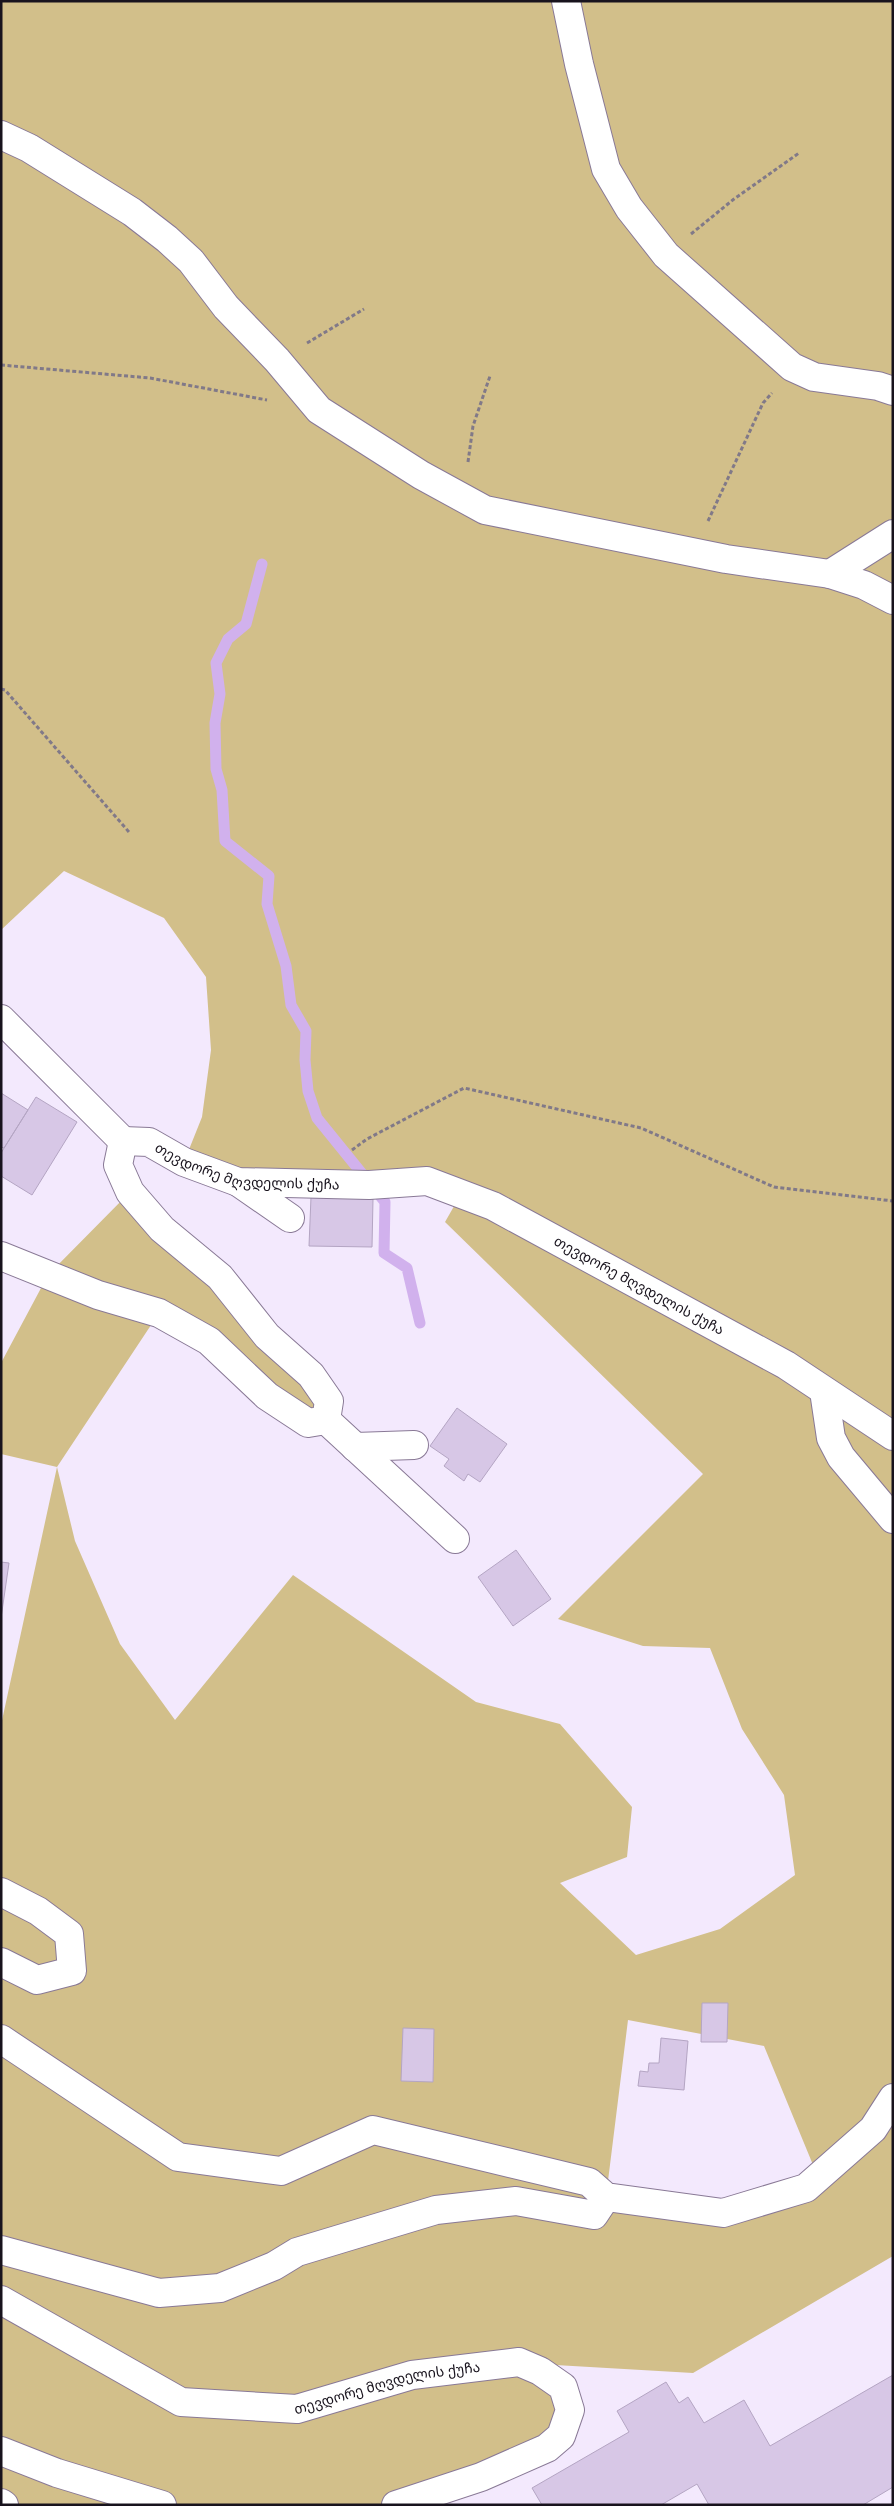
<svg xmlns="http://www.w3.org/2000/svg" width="894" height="2506" viewBox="0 0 894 2506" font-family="'Varela Round','Noto Sans Georgian',sans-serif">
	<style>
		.green { fill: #d2bf8a; fill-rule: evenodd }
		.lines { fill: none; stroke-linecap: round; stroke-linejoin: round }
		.stream { stroke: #d1b1ed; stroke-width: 11 }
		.building { fill: #d7c7e6; stroke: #b4a5c3 }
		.minor-casing { stroke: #897996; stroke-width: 30 }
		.path { stroke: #817988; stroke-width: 3; stroke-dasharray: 4 2.5; stroke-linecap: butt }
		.minor { stroke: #fff; stroke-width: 28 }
		.labels { text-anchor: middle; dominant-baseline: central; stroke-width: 5; stroke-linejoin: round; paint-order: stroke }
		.street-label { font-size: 14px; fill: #18131d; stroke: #f3e9fd }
	</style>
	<rect width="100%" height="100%" fill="#f3e9fd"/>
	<!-- green -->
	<path class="green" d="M1 1H893V2256L693 2373 521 2363 563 2387 561 2436 396 2505H1V1725L57 1467 1 1454V1363L48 1275 130 1192 267 1336 326 1420 159 1313 57 1467 75 1541 120 1644 175 1720 293 1575 476 1702 560 1724 632 1807 627 1857 560 1883 636 1955 720 1929 795 1875 784 1795 742 1729 710 1648 643 1646 558 1619 703 1474 445 1222 461 1194 184 1162 202 1117 211 1050 206 977 164 918 64 871 1 930ZM628 2020 764 2046 818 2177 770 2201 606 2197Z"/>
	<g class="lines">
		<!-- stream -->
		<path class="stream" d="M262 564 246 624 228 639 216 663 220 694 215 723 216 769 222 790 225 841 269 876 267 904 286 966 291 1005 306 1031 305 1060 308 1091 317 1118 385 1202 384 1253 407 1268 420 1323"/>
	</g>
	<!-- building -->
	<path class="building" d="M1 1093 28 1110 4 1148 1 1147Z
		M36 1097 77 1122 32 1195 1 1176V1153Z
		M311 1197 373 1199 372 1247 309 1246Z
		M457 1408 507 1444 480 1482 468 1474 464 1481 444 1466 449 1459 430 1446Z
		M516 1550 551 1599 513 1626 478 1577Z
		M1 1562 9 1563 1 1618Z
		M702 2003H728L727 2042H701Z
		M403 2028 434 2029 433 2082 401 2081Z
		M661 2038 688 2041 684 2090 638 2086 640 2071 648 2072 649 2063H659Z
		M893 2375V2487L863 2505H709L697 2484 661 2505H542L532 2488 629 2432 617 2411 666 2382 679 2403 688 2397 704 2423 744 2400 770 2446Z"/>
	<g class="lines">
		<defs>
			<g id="minor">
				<path d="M566 1 579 64 606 169 629 208 666 255 792 367 814 377 878 386 893 391"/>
				<path d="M1 135 29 148 132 212 167 239 191 261 226 307 277 360 319 410 421 475 485 510 726 559 830 574 864 585 893 600"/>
				<path d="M830 574 893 534"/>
				<path d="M1 1019 123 1141"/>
				<path d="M238 1182 290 1218"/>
				<path id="s1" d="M1 1256 98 1295 159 1313 209 1341 267 1396 308 1423 326 1420 329 1401 311 1375 267 1336 220 1277 162 1229 130 1192 118 1165 123 1141 149 1142 184 1162 238 1182 369 1185 427 1181 493 1206 786 1365 893 1436"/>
				<path d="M824 1391 831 1438 841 1457 893 1519"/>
				<path d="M326 1420 455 1539"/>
				<path d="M355 1447 414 1445"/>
				<path d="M1 1892 38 1911 69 1934 72 1971 37 1980 1 1962"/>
				<path d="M1 2039 178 2157 281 2171 373 2130 589 2182 606 2197 723 2213 806 2188 873 2129 893 2098"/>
				<path d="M1 2250 159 2293 220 2288 274 2266 297 2252 436 2210 516 2201 594 2215 606 2197"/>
				<path id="s2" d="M1 2300 181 2402 297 2409 412 2375 519 2362 540 2371 563 2387 570 2410 561 2436 547 2448 481 2477 396 2505"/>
				<path d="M1 2451 57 2473 162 2505"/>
				<path d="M1 2503 4 2505"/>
			</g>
		</defs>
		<!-- minor casing -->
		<use href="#minor" class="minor-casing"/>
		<!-- path -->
		<path class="path" d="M691 234 734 199 799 153
			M307 343 364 309
			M1 365 150 378 267 400
			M468 462 473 426 490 376
			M708 521 763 403 772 393
			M1 689 5 690 129 832
			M352 1150 367 1139 464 1088 641 1128 774 1187 893 1201"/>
		<!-- minor -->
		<use href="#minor" class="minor"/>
	</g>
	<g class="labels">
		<!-- street labels -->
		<g class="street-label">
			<text stroke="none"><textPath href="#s1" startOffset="866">თევდორე მღვდელის ქუჩა</textPath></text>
			<text stroke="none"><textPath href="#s1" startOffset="1286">თევდორე მღვდელის ქუჩა</textPath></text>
			<text stroke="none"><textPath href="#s2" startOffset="416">თევდორე მღვდელის ქუჩა</textPath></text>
		</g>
	</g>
	<!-- border -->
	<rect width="894" height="2506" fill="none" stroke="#18131d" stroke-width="5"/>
</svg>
